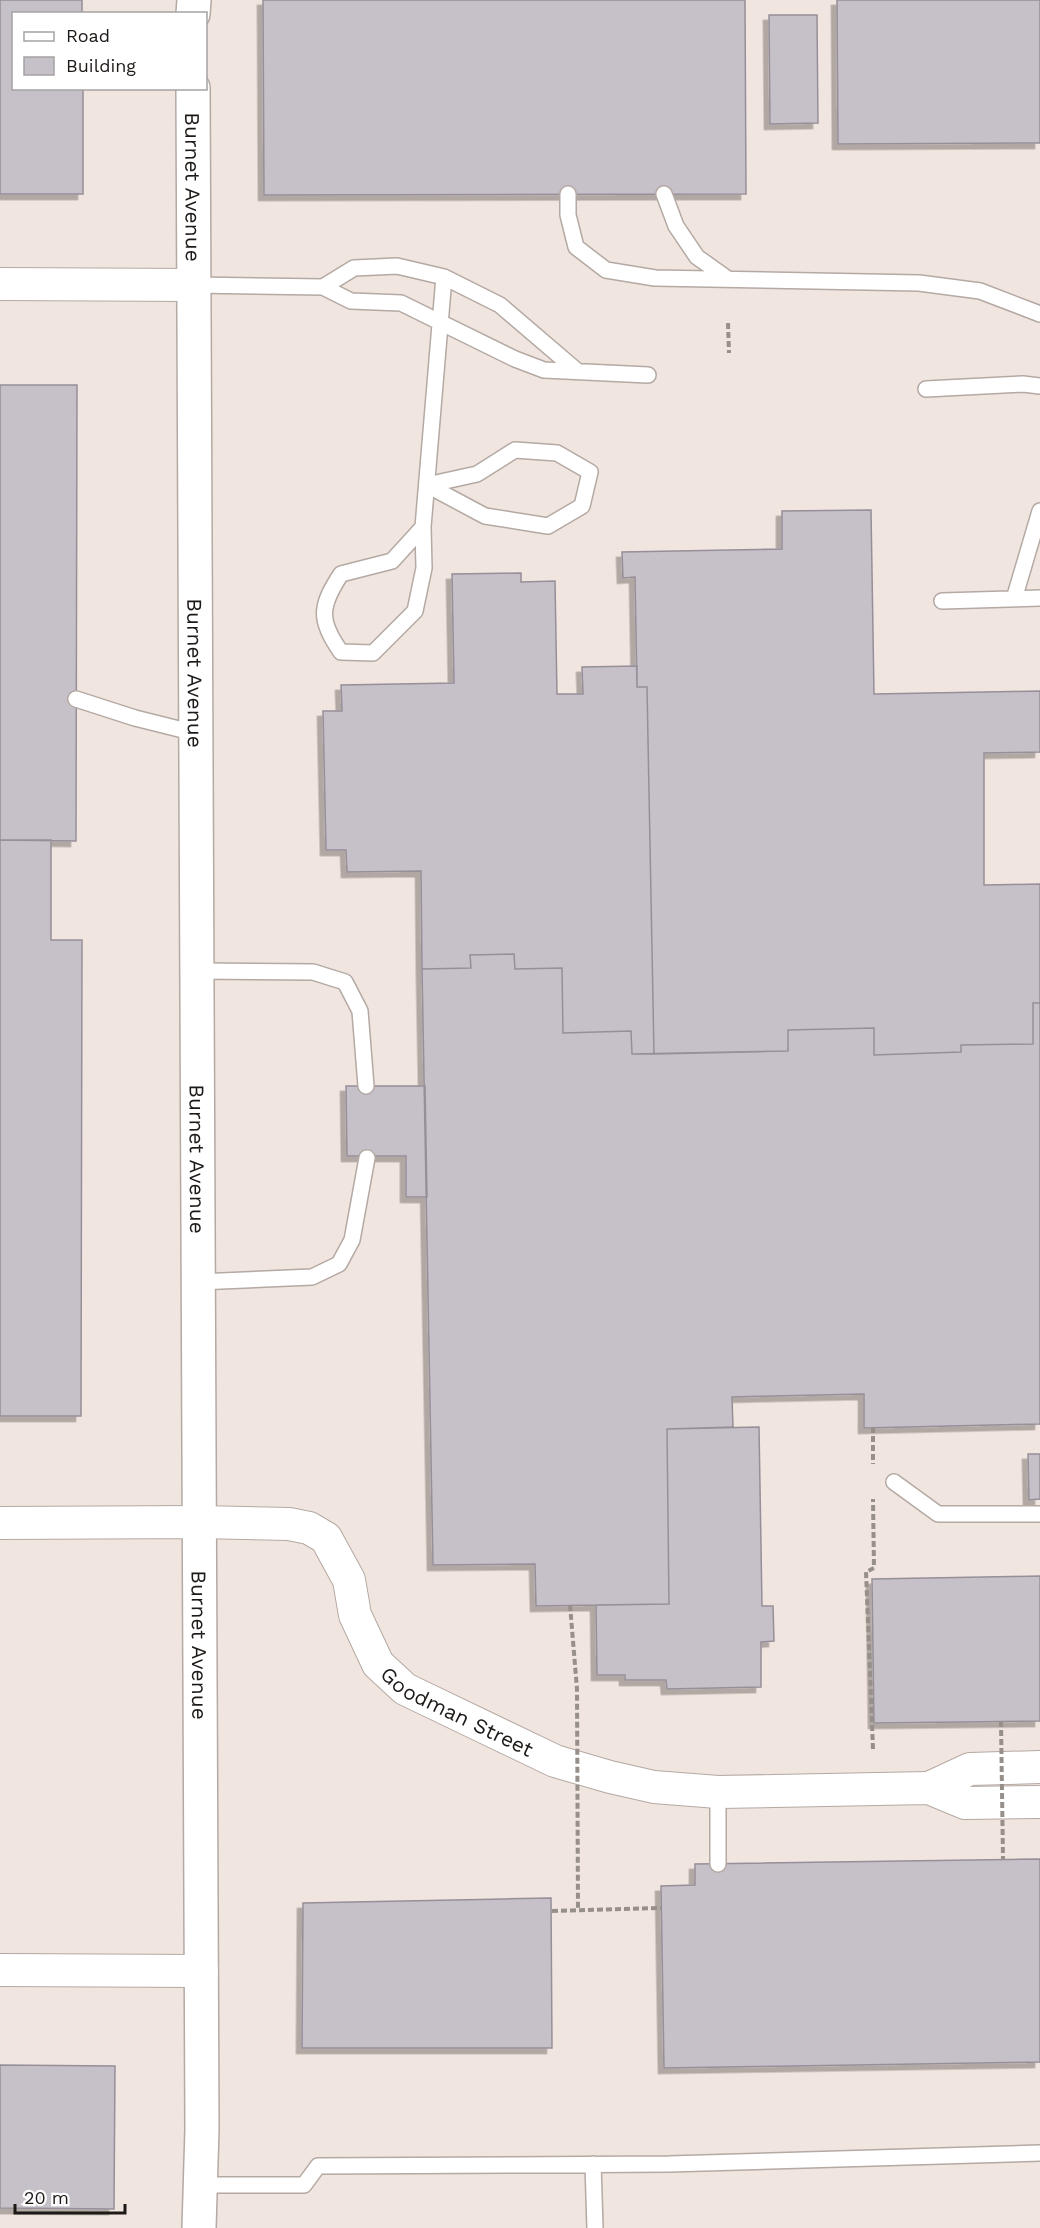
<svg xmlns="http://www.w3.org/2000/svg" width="1040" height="2228" viewBox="0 0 1040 2228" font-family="'Work Sans',sans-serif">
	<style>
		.building { fill: #c6c0c9; stroke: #968f99; stroke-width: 1.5; filter: url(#shadow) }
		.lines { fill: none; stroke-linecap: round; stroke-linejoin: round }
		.service-casing { stroke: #b4a9a3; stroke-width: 18 }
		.minor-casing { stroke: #b4a9a3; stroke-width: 34 }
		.tertiary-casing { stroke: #b4a9a3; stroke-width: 36 }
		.path { stroke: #978f8a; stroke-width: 4; stroke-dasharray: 6 3; stroke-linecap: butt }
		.service { stroke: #fff; stroke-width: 15 }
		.minor { stroke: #fff; stroke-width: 32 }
		.tertiary { stroke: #fff; stroke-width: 33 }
		.path-bridge { stroke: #978f8a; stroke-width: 4; stroke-dasharray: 6 3; stroke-linecap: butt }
		.labels { text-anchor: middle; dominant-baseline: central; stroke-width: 4.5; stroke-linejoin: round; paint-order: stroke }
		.street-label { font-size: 21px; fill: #1d1917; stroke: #fff }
	</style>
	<defs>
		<filter id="shadow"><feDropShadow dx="-5.5" dy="5.5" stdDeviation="0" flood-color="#0004"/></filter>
	</defs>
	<rect width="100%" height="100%" fill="#f1e5df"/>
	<!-- building -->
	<path class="building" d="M0 0H82V14H14V88H83V194H0Z
		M263 0H745L746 194 264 195Z
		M837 0H1040V143L838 144Z
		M769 15H817L818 123 770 124Z
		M0 385H77L76 841 0 840Z
		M871 510 874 694 1040 691V752L984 753V885L1040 884V1003H1033V1044L961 1045V1052L874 1055V1028L788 1030V1051L654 1054 647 687H637L635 577 623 578 622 552 782 549V511Z
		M521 573V582L555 581 557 694H583L582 667 637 666V687H647L654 1054H632L631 1031 563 1033 562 968 515 969 514 954 470 955 471 968 422 969 421 871 347 872 346 850H326L323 711H342L341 685 454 683 452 574Z
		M0 840H51V940H82L81 1416H0Z
		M514 954 515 969 562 968 563 1033 631 1031 632 1054 788 1051V1030L874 1028V1055L961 1052V1045L1033 1044V1003H1040V1424L864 1428V1394L732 1397 733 1427 667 1429 669 1604 536 1606 535 1564 433 1565 422 969 471 968 470 955Z
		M346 1086H425L427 1197H406V1156H347Z
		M759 1427 762 1606H773L774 1641 761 1642V1687L667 1689 666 1680H625V1675H597L596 1605 669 1604 667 1429Z
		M1028 1454H1040V1499L1029 1500Z
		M1040 1576V1721L874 1723 872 1579Z
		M1040 1859V2062L664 2068 661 1886 695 1885V1864Z
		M551 1898 552 2048H302L303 1903Z
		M0 2065 115 2066 114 2209 0 2208Z"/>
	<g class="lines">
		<defs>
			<path id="service" d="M568 194V215L576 247 606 270 655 278 919 283 980 291 1040 314
				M664 194 676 226 697 257 728 279
				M193 285 323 287 351 301 401 303 515 359 544 370 648 375
				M323 287 354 268 397 266 444 277 500 305 576 370
				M926 389 1023 384 1040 386
				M515 450 557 453 590 472 582 506 548 526 485 516 427 485 477 474Z
				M423 527 424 568 415 611 373 653 341 652C318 620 320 606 341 574L392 561 423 527 444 277
				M1014 599 1040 511
				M942 601 1040 598
				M76 699 135 718 195 733
				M196 971 313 972 345 982 360 1011 366 1086
				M198 1282 312 1277 339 1264 352 1240 367 1158
				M894 1482 938 1514H1040
				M718 1864V1792
				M593 2164 595 2228
				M202 2185H304L318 2166 669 2164 1040 2153"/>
			<g id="minor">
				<path d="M0 284 193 285"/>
				<path id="s1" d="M0 1523 199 1522 289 1524 309 1528 326 1538 349 1580 355 1615 378 1664 405 1689 555 1761 610 1777 654 1787 718 1792 929 1788 965 1803 1040 1802"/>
				<path d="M929 1788 970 1769 1040 1767"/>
				<path d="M0 1970 202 1971"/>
			</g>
			<g id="tertiary">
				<path d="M193 14 194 0"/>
				<path id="s2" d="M193 88 202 2129 199 2228"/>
			</g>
		</defs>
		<!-- service casing -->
		<use href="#service" class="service-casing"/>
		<!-- minor casing -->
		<use href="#minor" class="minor-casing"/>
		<!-- tertiary casing -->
		<use href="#tertiary" class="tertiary-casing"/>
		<!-- path -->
		<path class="path" d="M728 323 729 353
			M873 1427V1464
			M873 1749 866 1572 874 1568 873 1499
			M552 1911 661 1908"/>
		<!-- service -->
		<use href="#service" class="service"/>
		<!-- minor -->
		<use href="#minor" class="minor"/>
		<!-- tertiary -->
		<use href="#tertiary" class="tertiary"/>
		<!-- path-bridge -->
		<path class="path-bridge" d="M570 1605 577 1689 578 1910
			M1001 1721 1003 1859"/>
	</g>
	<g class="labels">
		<!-- street labels -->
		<g class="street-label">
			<text stroke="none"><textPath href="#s2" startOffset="99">Burnet Avenue</textPath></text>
			<text stroke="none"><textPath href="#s2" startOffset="585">Burnet Avenue</textPath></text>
			<text stroke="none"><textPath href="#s2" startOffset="1071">Burnet Avenue</textPath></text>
			<text stroke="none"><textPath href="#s2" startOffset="1557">Burnet Avenue</textPath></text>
			<text stroke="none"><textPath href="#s1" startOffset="560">Goodman Street</textPath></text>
		</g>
	</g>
	<!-- legend -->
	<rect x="12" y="12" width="195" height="78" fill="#ffffff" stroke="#a5a3a2" stroke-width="1.5"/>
	<rect x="24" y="32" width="30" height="9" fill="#ffffff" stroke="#a5a3a2" stroke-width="1.5"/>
	<text x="66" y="42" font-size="18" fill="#1d1917">Road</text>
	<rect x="24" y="57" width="30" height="18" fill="#c6c0c9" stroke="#a5a3a2" stroke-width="1.5"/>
	<text x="66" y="72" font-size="18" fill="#1d1917">Building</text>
	<!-- scale -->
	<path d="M15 2204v9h110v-9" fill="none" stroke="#1d1917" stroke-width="3"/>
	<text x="24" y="2204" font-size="18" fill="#1d1917" stroke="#ffffff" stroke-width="4.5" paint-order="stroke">20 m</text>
</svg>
